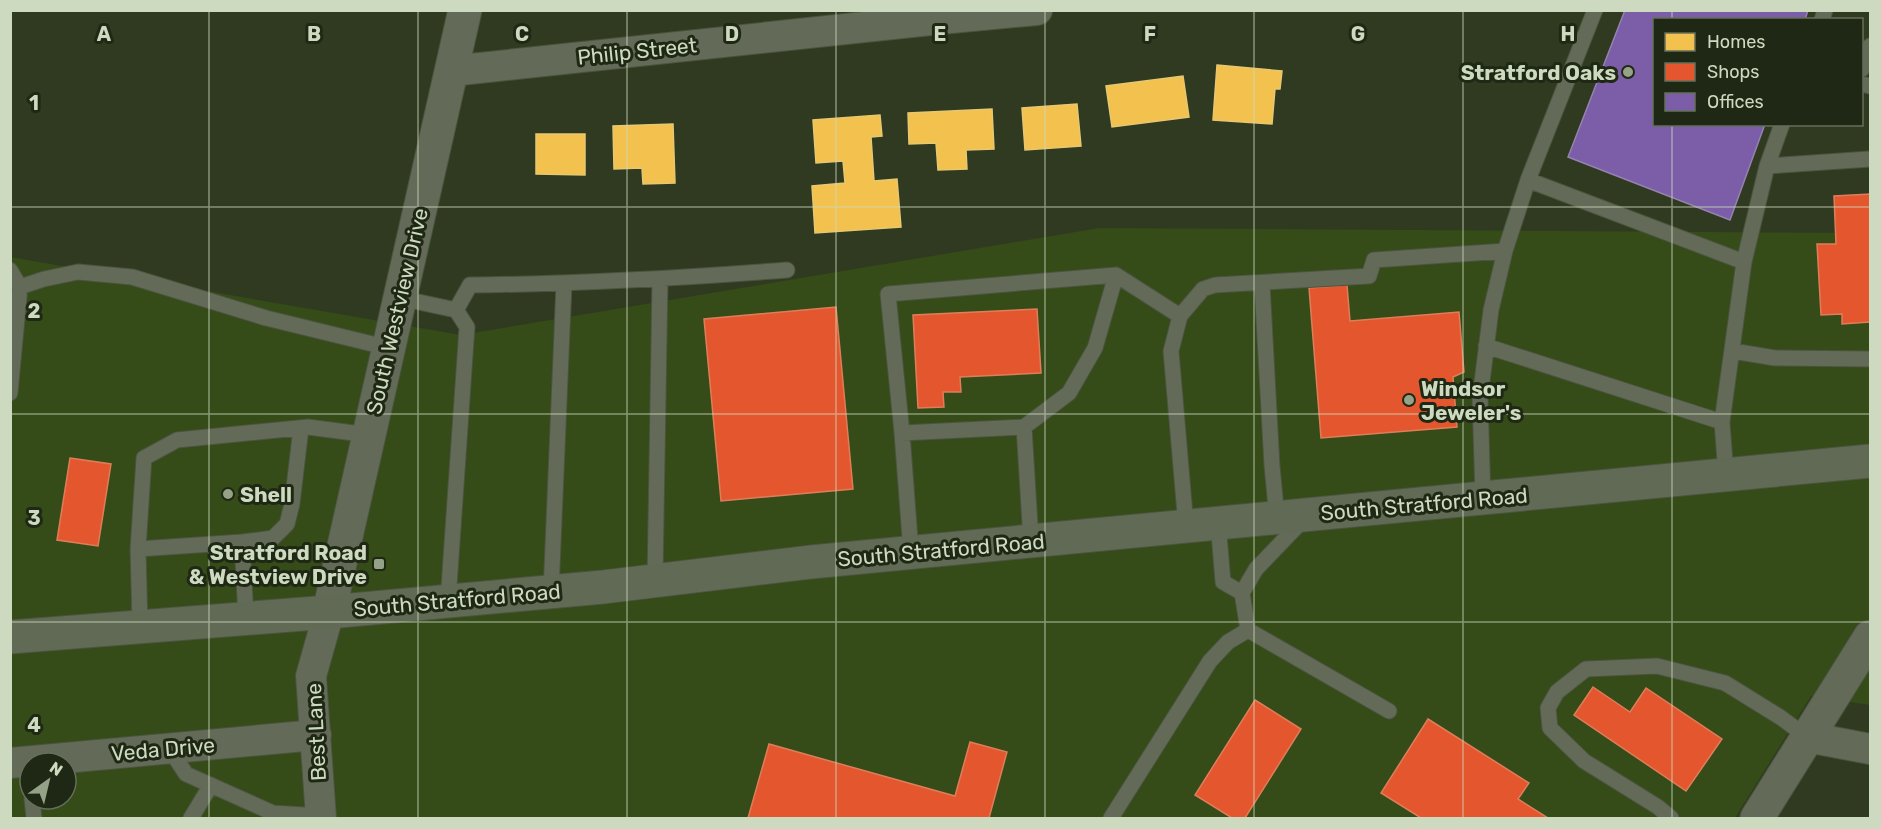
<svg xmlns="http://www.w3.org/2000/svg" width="1881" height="829" viewBox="0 0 1881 829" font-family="Rubik,sans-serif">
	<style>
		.built { fill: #354b18; fill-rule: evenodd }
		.homes { fill: #f2c14e; stroke: #e7c870; stroke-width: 1.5 }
		.shops { fill: #e4572e; stroke: #dd7e5a; stroke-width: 1.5 }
		.offices { fill: #7b5ea7; stroke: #9483ae; stroke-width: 1.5 }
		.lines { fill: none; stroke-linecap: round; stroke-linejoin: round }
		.lane-casing { stroke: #4b543f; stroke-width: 17 }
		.street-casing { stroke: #4b543f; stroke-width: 32 }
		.secondary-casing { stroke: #4b543f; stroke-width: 35 }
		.primary-casing { stroke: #4b543f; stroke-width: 35 }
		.lane { stroke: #636b58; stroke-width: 15 }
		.street { stroke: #636b58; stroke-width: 30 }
		.secondary { stroke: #636b58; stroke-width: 33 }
		.primary { stroke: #616a55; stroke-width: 33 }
		.grid { fill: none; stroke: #cddac0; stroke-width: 1.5; stroke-opacity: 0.55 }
		.poi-dot { fill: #96a288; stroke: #1f2814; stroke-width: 2 }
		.labels { text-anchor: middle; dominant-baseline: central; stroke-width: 6; stroke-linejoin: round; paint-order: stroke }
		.street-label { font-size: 21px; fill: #cddac0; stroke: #1f2814 }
		.poi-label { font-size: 21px; font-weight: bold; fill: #cddac0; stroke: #1f2814; text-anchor: end }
		.grid-label { font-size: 20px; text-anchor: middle; font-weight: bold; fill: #cddac0; stroke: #1f2814; stroke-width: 6; stroke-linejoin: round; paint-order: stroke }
	</style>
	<rect width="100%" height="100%" fill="#303a20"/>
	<!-- built -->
	<path class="built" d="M1099 228 1870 233V705L1811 696 1735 818H11L10 257 461 335ZM30 763H66V799H30Z"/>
	<!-- homes -->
	<path class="homes" d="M1217 65 1282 71 1280 89H1275L1272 124 1213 120Z
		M1183 76 1189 117 1112 127 1106 86Z
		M1077 104 1081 146 1025 150 1022 108Z
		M992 109 994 149 966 150 967 169 938 170 936 143 909 144 908 113Z
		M880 115 882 136 871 137 874 181 897 179 901 227 815 233 812 186 845 183 843 161 816 163 813 120Z
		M673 124 675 183 643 184 642 168 614 169 613 126Z
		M536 134H585V175L536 174Z"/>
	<!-- shops -->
	<path class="shops" d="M1870 194V322L1842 324V314L1821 315 1817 244H1836L1834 196Z
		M1347 285 1350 321 1459 312 1464 372 1453 377 1457 427 1321 438 1309 288Z
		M836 307 853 489 721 501 704 319Z
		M1037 309 1041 373 960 377 961 392H943L944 407 918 408 913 315Z
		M70 458 111 464 98 546 57 540Z
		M1593 687 1630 712 1646 688 1722 739 1686 791 1574 715Z
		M1255 700 1301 729 1245 818H1232L1195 795Z
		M1428 719 1529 783 1518 799 1548 818H1421L1381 793Z
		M970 742 1007 752 989 818H748L769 744 955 796Z"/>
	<!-- offices -->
	<path class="offices" d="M1625 10H1808L1805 20H1654V124H1765L1730 220 1568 157Z"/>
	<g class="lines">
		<defs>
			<path id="lane" d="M1595 10 1528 180 1744 262 1767 166 1870 159
				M1822 20 1825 10
				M1862 69 1870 46
				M1862 84 1870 86
				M1767 166 1782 124
				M10 270 20 287 10 393
				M1262 283 1272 466 1277 518
				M20 287 44 279 78 272 132 277 266 318 389 348
				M400 298 456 310 467 327 448 601
				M456 310 470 285C576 284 681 278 787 270
				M1486 346 1722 422 1726 475
				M1733 351 1775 358 1870 359
				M1722 422 1744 262
				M1024 427 1031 541
				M902 433 1024 427 1069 393 1095 348 1116 275
				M1483 498 1480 398 1491 310 1505 251
				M1218 522 1223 582 1242 593
				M1186 526 1171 351 1180 316 1203 289 1215 285 1369 276 1374 260 1505 251 1528 180
				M242 542 273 538 287 524 292 504 301 428
				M138 549 144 458 177 440 308 427 369 435
				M911 552 902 433 888 294 1116 275 1180 316
				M655 580 660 280
				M551 592 564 284
				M140 626 138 549 242 542 246 618
				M1248 630 1389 711
				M169 748 186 774 273 813 321 816
				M32 799 34 818
				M191 818 211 785
				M1111 818 1210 661 1228 642 1248 630 1242 593 1256 569 1303 520
				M1671 818 1658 807 1584 761 1550 728 1548 708 1557 692 1586 669 1657 666 1725 683 1780 717 1807 737"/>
			<path id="street" d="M451 71 940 19 1037 10
				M1807 737 1870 749
				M10 763 316 735
				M321 818 311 676 329 612"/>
			<path id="secondary" d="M329 612 465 10
				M1757 818 1870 637"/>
			<path id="primary" d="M10 637 329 612 603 587 811 562 1870 461"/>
		</defs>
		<!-- lane casing -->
		<use href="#lane" class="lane-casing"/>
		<!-- street casing -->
		<use href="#street" class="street-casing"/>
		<!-- secondary casing -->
		<use href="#secondary" class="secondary-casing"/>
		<!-- primary casing -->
		<use href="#primary" class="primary-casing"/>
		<!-- lane -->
		<use href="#lane" class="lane"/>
		<!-- street -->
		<use href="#street" class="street"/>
		<!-- secondary -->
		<use href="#secondary" class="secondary"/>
		<!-- primary -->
		<use href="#primary" class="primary"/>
	</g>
	<!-- grid -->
	<path class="grid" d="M209 10V818M418 10V818M627 10V818M836 10V818M1045 10V818M1254 10V818M1463 10V818M1672 10V20M1672 124V818M10 207H1870M10 414H1870M10 622H1870"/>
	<!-- markers -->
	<g class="poi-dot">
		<circle cx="1628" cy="72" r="6"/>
		<circle cx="1409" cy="400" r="6"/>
		<circle cx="228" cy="494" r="6"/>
		<rect x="373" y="558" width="12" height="12" rx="3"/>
	</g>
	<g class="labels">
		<!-- street labels -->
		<g class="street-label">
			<text transform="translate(637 51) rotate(-6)">Philip Street</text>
			<text transform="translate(397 311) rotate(-77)">South Westview Drive</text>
			<text transform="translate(1424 504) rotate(-5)">South Stratford Road</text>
			<text transform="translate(941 550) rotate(-5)">South Stratford Road</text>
			<text transform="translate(457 600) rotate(-5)">South Stratford Road</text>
			<text transform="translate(316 732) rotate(-93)">Best Lane</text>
			<text transform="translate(163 749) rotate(-5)">Veda Drive</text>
		</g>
		<!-- poi labels -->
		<g class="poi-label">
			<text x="1616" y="72">Stratford Oaks</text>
			<text x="1421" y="388" text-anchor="start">Windsor<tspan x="1421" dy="24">Jeweler's</tspan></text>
			<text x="240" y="494" text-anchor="start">Shell</text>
			<text x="367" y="552">Stratford Road<tspan x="367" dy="24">&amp; Westview Drive</tspan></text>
		</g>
	</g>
	<g class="grid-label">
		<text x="104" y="41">A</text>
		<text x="314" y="41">B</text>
		<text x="522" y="41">C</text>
		<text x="732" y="41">D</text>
		<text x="940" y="41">E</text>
		<text x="1150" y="41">F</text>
		<text x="1358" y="41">G</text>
		<text x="1568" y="41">H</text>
		<text x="34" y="110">1</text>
		<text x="34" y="318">2</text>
		<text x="34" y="525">3</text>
		<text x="34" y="732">4</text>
	</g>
	<!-- border -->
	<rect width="1881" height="829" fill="none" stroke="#cddac0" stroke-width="24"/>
	<!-- legend -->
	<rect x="1653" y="18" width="210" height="108" fill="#1f2814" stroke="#656f59" stroke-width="1.5"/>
	<rect x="1665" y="33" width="30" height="18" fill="#f2c14e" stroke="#656f59" stroke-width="1.5"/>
	<text x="1707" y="48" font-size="18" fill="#cddac0">Homes</text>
	<rect x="1665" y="63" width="30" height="18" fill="#e4572e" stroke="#656f59" stroke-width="1.5"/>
	<text x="1707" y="78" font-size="18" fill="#cddac0">Shops</text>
	<rect x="1665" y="93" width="30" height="18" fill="#7b5ea7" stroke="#656f59" stroke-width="1.5"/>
	<text x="1707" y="108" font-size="18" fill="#cddac0">Offices</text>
	<!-- north arrow -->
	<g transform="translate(48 781) rotate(34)"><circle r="28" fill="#1f2814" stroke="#656f59" stroke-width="1.5"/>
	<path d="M0-4.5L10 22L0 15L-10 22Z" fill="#96a288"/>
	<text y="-9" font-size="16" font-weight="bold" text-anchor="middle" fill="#cddac0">N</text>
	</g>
</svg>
